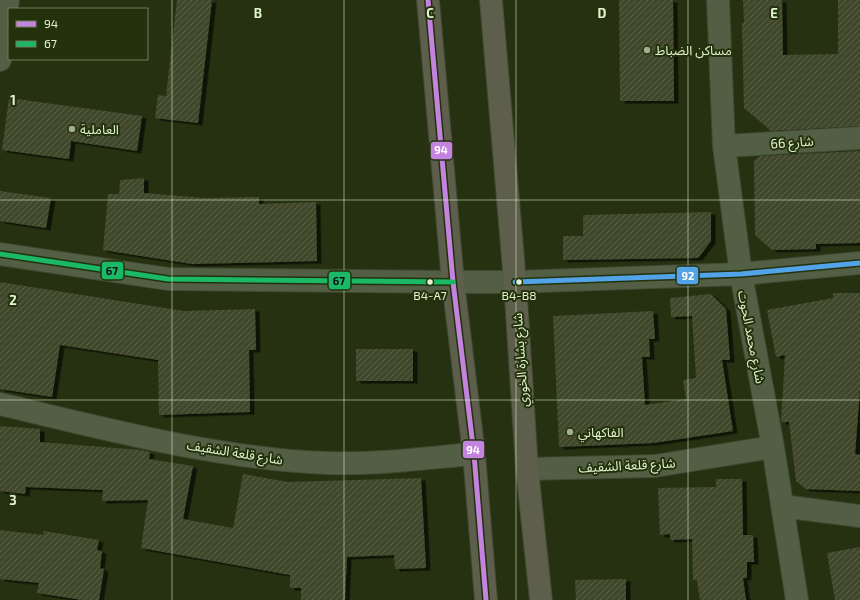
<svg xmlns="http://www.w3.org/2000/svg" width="860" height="600" viewBox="0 0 860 600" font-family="'Exo 2','Noto Sans Arabic',sans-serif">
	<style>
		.building { fill: url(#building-hatch); filter: url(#shadow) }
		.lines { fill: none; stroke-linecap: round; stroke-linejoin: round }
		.minor-casing { stroke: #3f4831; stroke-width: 24 }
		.major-casing { stroke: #3f4831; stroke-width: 24 }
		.minor { stroke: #535f44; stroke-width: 22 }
		.major { stroke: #5d5e4b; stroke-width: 22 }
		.bus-1-casing { stroke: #23320c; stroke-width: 8 }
		.bus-2-casing { stroke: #23320c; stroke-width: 8 }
		.bus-3-casing { stroke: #23320c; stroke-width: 8 }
		.bus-1 { stroke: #c483df; stroke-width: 5 }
		.bus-2 { stroke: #1ab867; stroke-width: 5 }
		.bus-3 { stroke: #53a3e8; stroke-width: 5 }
		.grid { fill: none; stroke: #e1f3ce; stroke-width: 1; stroke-opacity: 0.55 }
		.poi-dot { fill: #a0af8c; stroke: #23320c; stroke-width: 1.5 }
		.bus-dot { fill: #e1f3ce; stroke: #23320c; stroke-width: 1.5 }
		.labels { text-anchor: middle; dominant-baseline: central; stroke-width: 4; stroke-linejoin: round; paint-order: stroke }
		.bus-label { font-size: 12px; fill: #e1f3ce; stroke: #23320c }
		.poi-label { font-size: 13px; fill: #e1f3ce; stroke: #23320c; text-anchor: start }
		.street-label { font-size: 13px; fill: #e1f3ce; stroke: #23320c }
		.grid-label { font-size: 13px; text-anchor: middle; font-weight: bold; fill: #e1f3ce; stroke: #23320c; stroke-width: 4; stroke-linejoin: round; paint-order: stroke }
		.line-badge { stroke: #23320c; stroke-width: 1.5 }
		.badge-label { font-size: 11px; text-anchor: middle; font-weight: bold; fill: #fff }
		.pale-badge-label { font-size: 11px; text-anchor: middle; font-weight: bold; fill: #111 }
	</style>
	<defs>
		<pattern id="building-hatch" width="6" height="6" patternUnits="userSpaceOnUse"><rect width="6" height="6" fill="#41472a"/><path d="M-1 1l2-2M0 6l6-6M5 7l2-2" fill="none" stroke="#5c6248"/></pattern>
		<filter id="shadow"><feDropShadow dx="4.5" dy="2.5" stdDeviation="0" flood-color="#0009"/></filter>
	</defs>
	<rect width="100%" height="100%" fill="#263111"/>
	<!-- building -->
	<path class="building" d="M177 0H212L198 123 155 118 158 95 166 96Z
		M619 0H673L674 101H620Z
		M743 0H782L783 55 838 54V0H860V126L771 131 744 108 742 23H744Z
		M9 98 142 116 137 151 71 141 69 159 2 150Z
		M860 151V243L816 244V249L772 250 755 235 754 161 760 156Z
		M144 178V193L203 198 259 197V204L316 202 317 261 192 264 103 250 108 194H119L120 180Z
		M0 191 51 198 46 228 0 221Z
		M711 212V241L698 258 563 260V236H583V215Z
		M0 282 184 311 255 309 256 350H249L250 412 159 415 158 360 60 345 52 397 0 389Z
		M833 293H860V389L855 454 860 455V491L806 489 796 481 789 422H781L785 355 776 357 767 310 833 298Z
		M711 294 726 309 730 360H722L733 431 653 443 559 447 553 316 653 311 655 339H649L650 357H642L645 405 686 399 683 380 696 378 692 316 671 317 670 298Z
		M356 349H413V381H356Z
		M0 426 40 429V442L141 450 150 452 149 459 193 466 183 519 233 528 243 474 288 482 421 478 426 568 395 569 394 555 347 557 345 600H301V588H290V575L141 548 148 500 102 501 103 490 26 487 25 494 0 491Z
		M716 479H742L743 535H753L754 562H747V578H743L746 600H700L697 580H693L692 539 670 540V534L660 535 658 488 716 487Z
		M0 530 43 535 44 531 99 540 97 550 102 551 100 568 104 569 99 600H82L37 593 39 583 0 579Z
		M860 547V600H835L827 553Z
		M626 579V600H576L575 580Z"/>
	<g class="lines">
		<defs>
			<path id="minor" d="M718 0 724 146 741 274 773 447 797 600
				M0 60 8 0
				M724 146 860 138
				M0 254 168 279 453 282H515L741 274 860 263
				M0 404C105 429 219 459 327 463 376 465 425 458 474 454
				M527 469 655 466 773 447
				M782 506 860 516"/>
			<path id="major" d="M428 0 453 282 474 454 486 600
				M491 0 515 282 527 469 541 600"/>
		</defs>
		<!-- minor casing -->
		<use href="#minor" class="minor-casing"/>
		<!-- major casing -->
		<use href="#major" class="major-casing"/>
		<!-- minor -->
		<use href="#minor" class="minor"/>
		<!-- major -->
		<use href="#major" class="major"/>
		<defs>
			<path id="bus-1" d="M428 0 453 282 474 454 486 600"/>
			<path id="bus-2" d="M0 254 168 279 453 282"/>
			<path id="bus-3" d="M515 282 741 274 860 263"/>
		</defs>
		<!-- bus-1 casing -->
		<use href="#bus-1" class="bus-1-casing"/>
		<!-- bus-2 casing -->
		<use href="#bus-2" class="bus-2-casing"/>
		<!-- bus-3 casing -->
		<use href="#bus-3" class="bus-3-casing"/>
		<!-- bus-1 -->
		<use href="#bus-1" class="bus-1"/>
		<!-- bus-2 -->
		<use href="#bus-2" class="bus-2"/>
		<!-- bus-3 -->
		<use href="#bus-3" class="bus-3"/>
	</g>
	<!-- grid -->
	<path class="grid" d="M172 0V600M344 0V600M516 0V600M688 0V600M0 200H860M0 400H860"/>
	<!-- markers -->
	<g class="poi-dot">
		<circle cx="647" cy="50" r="4"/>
		<circle cx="72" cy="129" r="4"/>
		<circle cx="570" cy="432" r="4"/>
	</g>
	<g class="bus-dot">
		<circle cx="430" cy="282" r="3.5"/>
		<circle cx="519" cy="282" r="3.5"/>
	</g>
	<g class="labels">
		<!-- bus labels -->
		<g class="bus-label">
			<text x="430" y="295">B4-A7</text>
			<text x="519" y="295">B4-B8</text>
		</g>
		<!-- poi labels -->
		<g class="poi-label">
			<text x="655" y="50">مساكن الضباط</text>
			<text x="80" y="129">العاملية</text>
			<text x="578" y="432">الفاكهاني</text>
		</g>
		<!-- street labels -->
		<g class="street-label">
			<text transform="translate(792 142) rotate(-4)">شارع 66</text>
			<text transform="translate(752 337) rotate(79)">شارع محمد الحوت</text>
			<text transform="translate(520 360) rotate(-94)">شارع بشارة الخوري</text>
			<text transform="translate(235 452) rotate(9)">شارع قلعة الشقيف</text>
			<text transform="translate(627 465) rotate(-3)">شارع قلعة الشقيف</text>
		</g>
	</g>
	<g class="grid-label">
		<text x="258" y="18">B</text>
		<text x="430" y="18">C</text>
		<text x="602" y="18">D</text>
		<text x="774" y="18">E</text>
		<text x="13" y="105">1</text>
		<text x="13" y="305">2</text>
		<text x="13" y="505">3</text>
	</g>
	<g class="line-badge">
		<rect x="430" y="141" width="23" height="19" rx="4" fill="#c483df"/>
		<rect x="101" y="261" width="23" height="19" rx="4" fill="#1ab867"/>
		<rect x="676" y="266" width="23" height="19" rx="4" fill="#53a3e8"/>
		<rect x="328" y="271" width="23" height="19" rx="4" fill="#1ab867"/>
		<rect x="462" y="440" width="23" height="19" rx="4" fill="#c483df"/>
	</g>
	<g class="badge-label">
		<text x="441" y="154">94</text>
		<text x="688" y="280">92</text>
		<text x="473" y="454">94</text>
	</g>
	<g class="pale-badge-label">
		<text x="112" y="275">67</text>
		<text x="339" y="285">67</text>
	</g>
	<!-- legend -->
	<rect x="8" y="8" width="140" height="52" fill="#23320c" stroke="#6f7f5a"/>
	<rect x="16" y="21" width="20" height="6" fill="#c483df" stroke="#6f7f5a"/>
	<text x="44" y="28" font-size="12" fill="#e1f3ce">94</text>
	<rect x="16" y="41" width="20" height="6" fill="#1ab867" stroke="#6f7f5a"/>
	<text x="44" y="48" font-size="12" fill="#e1f3ce">67</text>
</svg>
